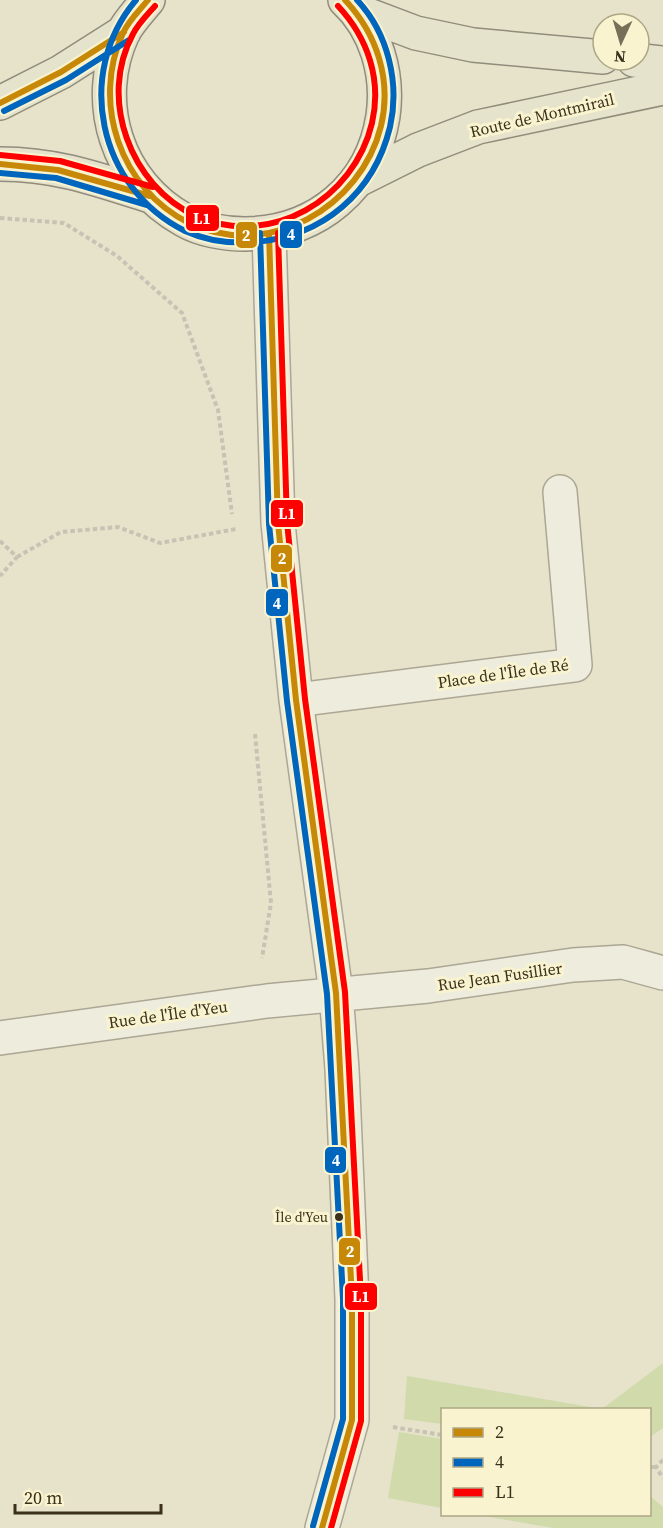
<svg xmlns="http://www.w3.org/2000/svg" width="663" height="1528" viewBox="0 0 663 1528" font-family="'Source Serif 4',serif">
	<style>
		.green { fill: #d1daab }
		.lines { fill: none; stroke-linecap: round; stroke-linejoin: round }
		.minor-casing { stroke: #aca694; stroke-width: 36 }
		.major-casing { stroke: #918c7b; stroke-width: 36 }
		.path { stroke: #c6c3b4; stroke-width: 4; stroke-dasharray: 4.5 3; stroke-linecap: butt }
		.minor { stroke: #edecdd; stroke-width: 33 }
		.major { stroke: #e6e3cd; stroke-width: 33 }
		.bus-1-casing { stroke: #f9f4cf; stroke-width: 10 }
		.bus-2-casing { stroke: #f9f4cf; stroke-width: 10 }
		.bus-3-casing { stroke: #f9f4cf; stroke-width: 10 }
		.bus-1 { stroke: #c88807; stroke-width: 6 }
		.bus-2 { stroke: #0065bd; stroke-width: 6 }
		.bus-3 { stroke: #f00; stroke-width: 6 }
		.bus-dot { fill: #3b301b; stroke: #f9f4cf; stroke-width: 2 }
		.labels { text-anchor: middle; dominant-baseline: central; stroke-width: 6; stroke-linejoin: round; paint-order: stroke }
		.bus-label { font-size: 14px; fill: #3b301b; stroke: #f9f4cf; text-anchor: end }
		.street-label { font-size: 16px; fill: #3b301b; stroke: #f9f4cf }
		.line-badge { stroke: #f9f4cf; stroke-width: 2 }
		.badge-label { font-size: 16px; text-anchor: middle; font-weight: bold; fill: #fff }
	</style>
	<rect width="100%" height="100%" fill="#e7e3ca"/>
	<!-- green -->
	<path class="green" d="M663 1363V1428L650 1437V1410H442V1424L404 1419 407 1376 602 1409Z
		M399 1432 442 1439V1508L388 1498Z
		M650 1496 663 1507V1528H553L478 1515 650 1514Z"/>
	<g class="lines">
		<defs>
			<path id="minor" d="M269 233 278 523 296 700 336 993 342 1069 352 1299V1420L322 1528
				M296 700 575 665 560 492
				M0 1038 267 1001 428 986 573 965 623 962 663 973"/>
			<path id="major" d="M148 0C140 10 129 21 123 33 91 102 117 183 184 220 201 230 225 234 245 234 317 233 372 187 383 116 389 74 376 29 345 0
				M355 10 416 33 473 45 603 57
				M634 60 663 63
				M0 103 61 72 124 32
				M0 164C56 164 97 179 150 196
				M358 180 418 150 478 127 663 88"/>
		</defs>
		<!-- minor casing -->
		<use href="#minor" class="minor-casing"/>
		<!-- major casing -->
		<use href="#major" class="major-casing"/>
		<!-- path -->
		<path class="path" d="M0 218 64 223 117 256 182 313 218 410 232 514
			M0 541 17 557 0 576
			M17 557 61 532 118 527 160 543 236 529
			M255 734 271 903 262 958
			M393 1427 442 1435
			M663 1460 656 1467 663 1478
			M650 1467H656"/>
		<!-- minor -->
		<use href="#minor" class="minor"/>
		<!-- major -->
		<use href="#major" class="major"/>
		<defs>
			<path id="bus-1" d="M148 0C140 10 129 20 123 33 91 102 120 189 189 223 269 261 361 207 381 126 392 80 377 34 345 0
				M0 103 61 72 124 32
				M0 164 58 170 150 196
				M269 233 278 523 296 700 336 993 352 1299V1420L322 1528"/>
			<path id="bus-2" d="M136 0C74 73 98 188 185 231 207 241 232 244 256 242 323 236 374 193 390 127 400 83 388 33 357 0
				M4 111 66 80 129 40
				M0 173 56 178 147 205
				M260 233 269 524 287 701 327 994 343 1299V1419L313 1526"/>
			<path id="bus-3" d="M155 6C147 15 138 24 133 34 98 98 130 186 196 216 271 249 354 199 372 123 382 80 368 38 338 6
				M0 155 60 161 153 187
				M278 233 287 522 305 699 345 992 361 1299V1421L331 1528"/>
		</defs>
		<!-- bus-1 casing -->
		<use href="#bus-1" class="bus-1-casing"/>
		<!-- bus-2 casing -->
		<use href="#bus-2" class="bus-2-casing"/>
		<!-- bus-3 casing -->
		<use href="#bus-3" class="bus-3-casing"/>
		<!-- bus-1 -->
		<use href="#bus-1" class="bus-1"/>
		<!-- bus-2 -->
		<use href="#bus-2" class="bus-2"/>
		<!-- bus-3 -->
		<use href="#bus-3" class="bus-3"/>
	</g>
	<!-- markers -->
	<circle class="bus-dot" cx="339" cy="1217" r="5"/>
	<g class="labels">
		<!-- bus labels -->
		<g class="bus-label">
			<text x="328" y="1217">Île d'Yeu</text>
		</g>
		<!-- street labels -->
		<g class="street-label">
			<text transform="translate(542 115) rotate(-13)">Route de Montmirail</text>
			<text transform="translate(503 673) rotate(-8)">Place de l'Île de Ré</text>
			<text transform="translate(500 976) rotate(-8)">Rue Jean Fusillier</text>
			<text transform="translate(168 1014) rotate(-8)">Rue de l'Île d'Yeu</text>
		</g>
	</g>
	<g class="line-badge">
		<rect x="185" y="204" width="35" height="28" rx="6" fill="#f00"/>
		<rect x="279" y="220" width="24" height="29" rx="6" fill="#0065bd"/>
		<rect x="235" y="221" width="23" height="28" rx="6" fill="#c88807"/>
		<rect x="270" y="499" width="34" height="29" rx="6" fill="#f00"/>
		<rect x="270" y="544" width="23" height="29" rx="6" fill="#c88807"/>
		<rect x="265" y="588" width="24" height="29" rx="6" fill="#0065bd"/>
		<rect x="324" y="1146" width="23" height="28" rx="6" fill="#0065bd"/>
		<rect x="338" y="1237" width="23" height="29" rx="6" fill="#c88807"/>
		<rect x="344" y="1282" width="34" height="29" rx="6" fill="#f00"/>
	</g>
	<g class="badge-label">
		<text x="202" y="224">L1</text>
		<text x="291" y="240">4</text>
		<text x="246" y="241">2</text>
		<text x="287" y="519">L1</text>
		<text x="282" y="564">2</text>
		<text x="277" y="609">4</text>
		<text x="336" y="1166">4</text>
		<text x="350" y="1257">2</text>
		<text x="361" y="1302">L1</text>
	</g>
	<!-- legend -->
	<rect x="441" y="1408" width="210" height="108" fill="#f9f4cf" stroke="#ada687" stroke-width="1.5"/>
	<rect x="453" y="1428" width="30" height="9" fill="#c88807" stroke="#ada687" stroke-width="1.5"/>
	<text x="495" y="1438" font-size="18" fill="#3b301b">2</text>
	<rect x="453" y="1458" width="30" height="9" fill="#0065bd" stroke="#ada687" stroke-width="1.5"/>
	<text x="495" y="1468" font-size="18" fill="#3b301b">4</text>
	<rect x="453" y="1488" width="30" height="9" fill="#ff0000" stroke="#ada687" stroke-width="1.5"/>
	<text x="495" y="1498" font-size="18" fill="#3b301b">L1</text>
	<!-- north arrow -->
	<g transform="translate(621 42) rotate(184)"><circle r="28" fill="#f9f4cf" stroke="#ada687" stroke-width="1.5"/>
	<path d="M0-4.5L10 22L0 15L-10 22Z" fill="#776f58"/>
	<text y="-9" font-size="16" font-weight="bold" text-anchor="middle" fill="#3b301b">N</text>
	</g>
	<!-- scale -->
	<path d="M15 1504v9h146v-9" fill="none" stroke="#3b301b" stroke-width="3"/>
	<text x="24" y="1504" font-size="18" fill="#3b301b" stroke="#f9f4cf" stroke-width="4.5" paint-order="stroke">20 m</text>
</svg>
